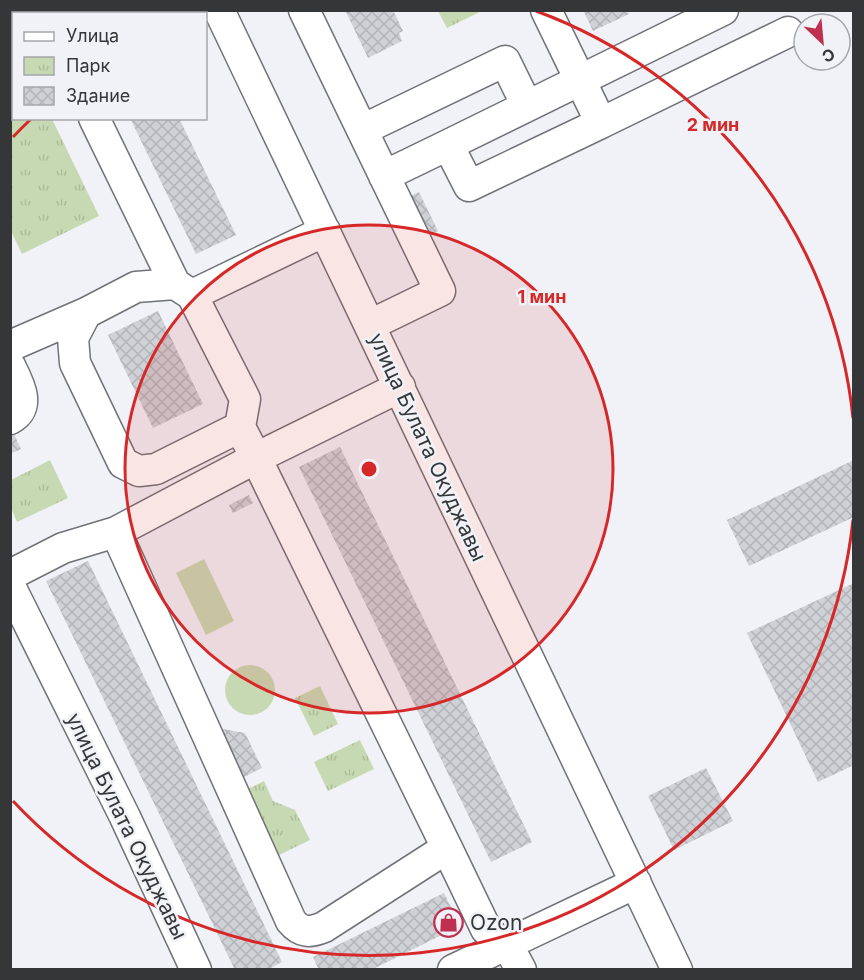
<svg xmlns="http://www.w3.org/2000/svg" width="864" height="980" viewBox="0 0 864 980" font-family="Inter,sans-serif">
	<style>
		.park { fill: url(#park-tufts) }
		.garden { fill: #c7d9b2 }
		.building { fill: url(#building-cross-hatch) }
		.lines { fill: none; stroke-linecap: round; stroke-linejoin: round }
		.minor-casing { stroke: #707277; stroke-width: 33 }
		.minor { stroke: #fff; stroke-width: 30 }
		.ring { fill: none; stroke: #d62828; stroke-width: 3 }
		.labels { text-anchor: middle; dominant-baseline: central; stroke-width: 5; stroke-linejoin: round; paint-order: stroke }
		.street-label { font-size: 21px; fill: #353638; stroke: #f0f2f7 }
		.poi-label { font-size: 21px; fill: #353638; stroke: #f0f2f7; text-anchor: start }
		.centre { fill: #d62828; stroke: #f0f2f7; stroke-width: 3 }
		.ring-label { font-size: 18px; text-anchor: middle; font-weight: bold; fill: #d62828; stroke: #f0f2f7; stroke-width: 5; stroke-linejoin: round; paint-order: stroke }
	</style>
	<defs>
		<pattern id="park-tufts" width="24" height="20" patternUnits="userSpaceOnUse" patternTransform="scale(1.5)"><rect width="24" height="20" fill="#c7d9b2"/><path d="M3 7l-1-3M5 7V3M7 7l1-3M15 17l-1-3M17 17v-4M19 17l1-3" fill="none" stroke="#acbb9a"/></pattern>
		<pattern id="building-cross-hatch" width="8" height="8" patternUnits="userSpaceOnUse" patternTransform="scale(1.5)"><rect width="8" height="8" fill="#ced1d6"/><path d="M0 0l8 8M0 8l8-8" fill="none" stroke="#b2b4b8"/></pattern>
	</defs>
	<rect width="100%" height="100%" fill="#f0f2f7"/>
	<!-- park -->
	<path class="park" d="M438 11H482L447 28Z
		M13 80 14 118 52 119 99 216 22 254 11 231 10 84Z
		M50 460 68 498 17 522 11 508V480Z
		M320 686 338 724 314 736 295 698Z
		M360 740 374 769 328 791 314 762Z
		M264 781 273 801 295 810 310 840 279 855 248 789Z"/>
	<!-- garden -->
	<path class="garden" d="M204 559 234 621 206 635 176 573Z
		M225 690a25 25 0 1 1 50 0a25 25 0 1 1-50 0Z"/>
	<!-- building -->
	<path class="building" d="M77 10H127L128 14H79Z
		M345 10H393L403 31 399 33 402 41 368 58Z
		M583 10H627L629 14 593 31Z
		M130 118H179L236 235 196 254Z
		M419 192 438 231 423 238 404 199Z
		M158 311 203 404 153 428 108 335Z
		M14 434 21 449 10 454V436Z
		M340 447 532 842 491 862 299 467Z
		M854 460V517L749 566 727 520Z
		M249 495 253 503 233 513 229 505Z
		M88 561 282 962 267 970H235L46 581Z
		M854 583V765L818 782 747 633Z
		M218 728 245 733 262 768 242 778Z
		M706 768 733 821 674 850 648 796Z
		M444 893 460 926 371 970H319L313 957Z"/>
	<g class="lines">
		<defs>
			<path id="minor" d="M41 10 43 14
				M219 10 677 970
				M304 10 440 291 370 325
				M94 118 175 284 192 295 245 399 240 427 256 458 400 387
				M601 123 788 32
				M362 130 505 61 527 106
				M448 145 723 10
				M384 176 448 145 469 186 601 123 546 10
				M175 284 136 287 86 313 73 338 75 363 123 463 139 471 156 469 240 427
				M192 295 325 231
				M10 346 86 313
				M10 366C19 384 32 407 10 419
				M10 575 63 548 116 532 256 458 447 848 324 927C310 933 301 933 291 921L116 532
				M10 586 125 817 196 970
				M447 848 486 929 496 939 507 944 521 970
				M453 970 636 883"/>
		</defs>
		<!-- minor casing -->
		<use href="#minor" class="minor-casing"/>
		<!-- minor -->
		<use href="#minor" class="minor"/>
	</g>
	<!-- distance rings -->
	<circle cx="369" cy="469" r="244" fill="#d62828" fill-opacity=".12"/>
	<g class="ring">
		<circle cx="369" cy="469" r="244"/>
		<path d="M853 520A487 487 0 0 1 13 801M13 137A487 487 0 0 1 31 119M536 11A487 487 0 0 1 853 418"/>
	</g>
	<!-- icons -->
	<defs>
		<symbol id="shop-ring" viewBox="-11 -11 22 22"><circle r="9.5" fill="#f0f2f7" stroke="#bf2f4f" stroke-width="1.5"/><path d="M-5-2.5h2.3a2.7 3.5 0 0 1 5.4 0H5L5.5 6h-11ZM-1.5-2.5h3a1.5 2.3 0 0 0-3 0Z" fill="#bf2f4f"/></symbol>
	</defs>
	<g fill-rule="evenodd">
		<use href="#shop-ring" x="432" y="906" width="33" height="33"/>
	</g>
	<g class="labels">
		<!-- street labels -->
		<g class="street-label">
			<text transform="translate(428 447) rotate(65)">улица Булата Окуджавы</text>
			<text transform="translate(127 826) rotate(64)">улица Булата Окуджавы</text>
		</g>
		<!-- poi labels -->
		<g class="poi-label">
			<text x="470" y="922">Ozon</text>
		</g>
	</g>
	<circle cx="369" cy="469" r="9" class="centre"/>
	<g class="ring-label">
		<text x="713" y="131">2 мин</text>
		<text x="542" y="303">1 мин</text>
	</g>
	<!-- border -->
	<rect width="864" height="980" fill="none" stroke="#353638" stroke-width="24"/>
	<!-- legend -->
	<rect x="12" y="12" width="195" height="108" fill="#f0f2f7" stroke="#a5a7ab" stroke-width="1.5"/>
	<rect x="24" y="32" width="30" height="9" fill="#ffffff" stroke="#a5a7ab" stroke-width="1.5"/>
	<text x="66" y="42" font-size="18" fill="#353638">Улица</text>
	<rect x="24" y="57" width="30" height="18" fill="url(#park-tufts)" stroke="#a5a7ab" stroke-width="1.5"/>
	<text x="66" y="72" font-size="18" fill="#353638">Парк</text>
	<rect x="24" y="87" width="30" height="18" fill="url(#building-cross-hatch)" stroke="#a5a7ab" stroke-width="1.5"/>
	<text x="66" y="102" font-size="18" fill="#353638">Здание</text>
	<!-- north arrow -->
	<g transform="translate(822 42) rotate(154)"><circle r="28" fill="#f0f2f7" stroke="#a5a7ab" stroke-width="1.5"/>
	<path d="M0-4.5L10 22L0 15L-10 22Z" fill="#bf2f4f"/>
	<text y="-9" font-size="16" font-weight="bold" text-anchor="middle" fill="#353638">С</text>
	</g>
</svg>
